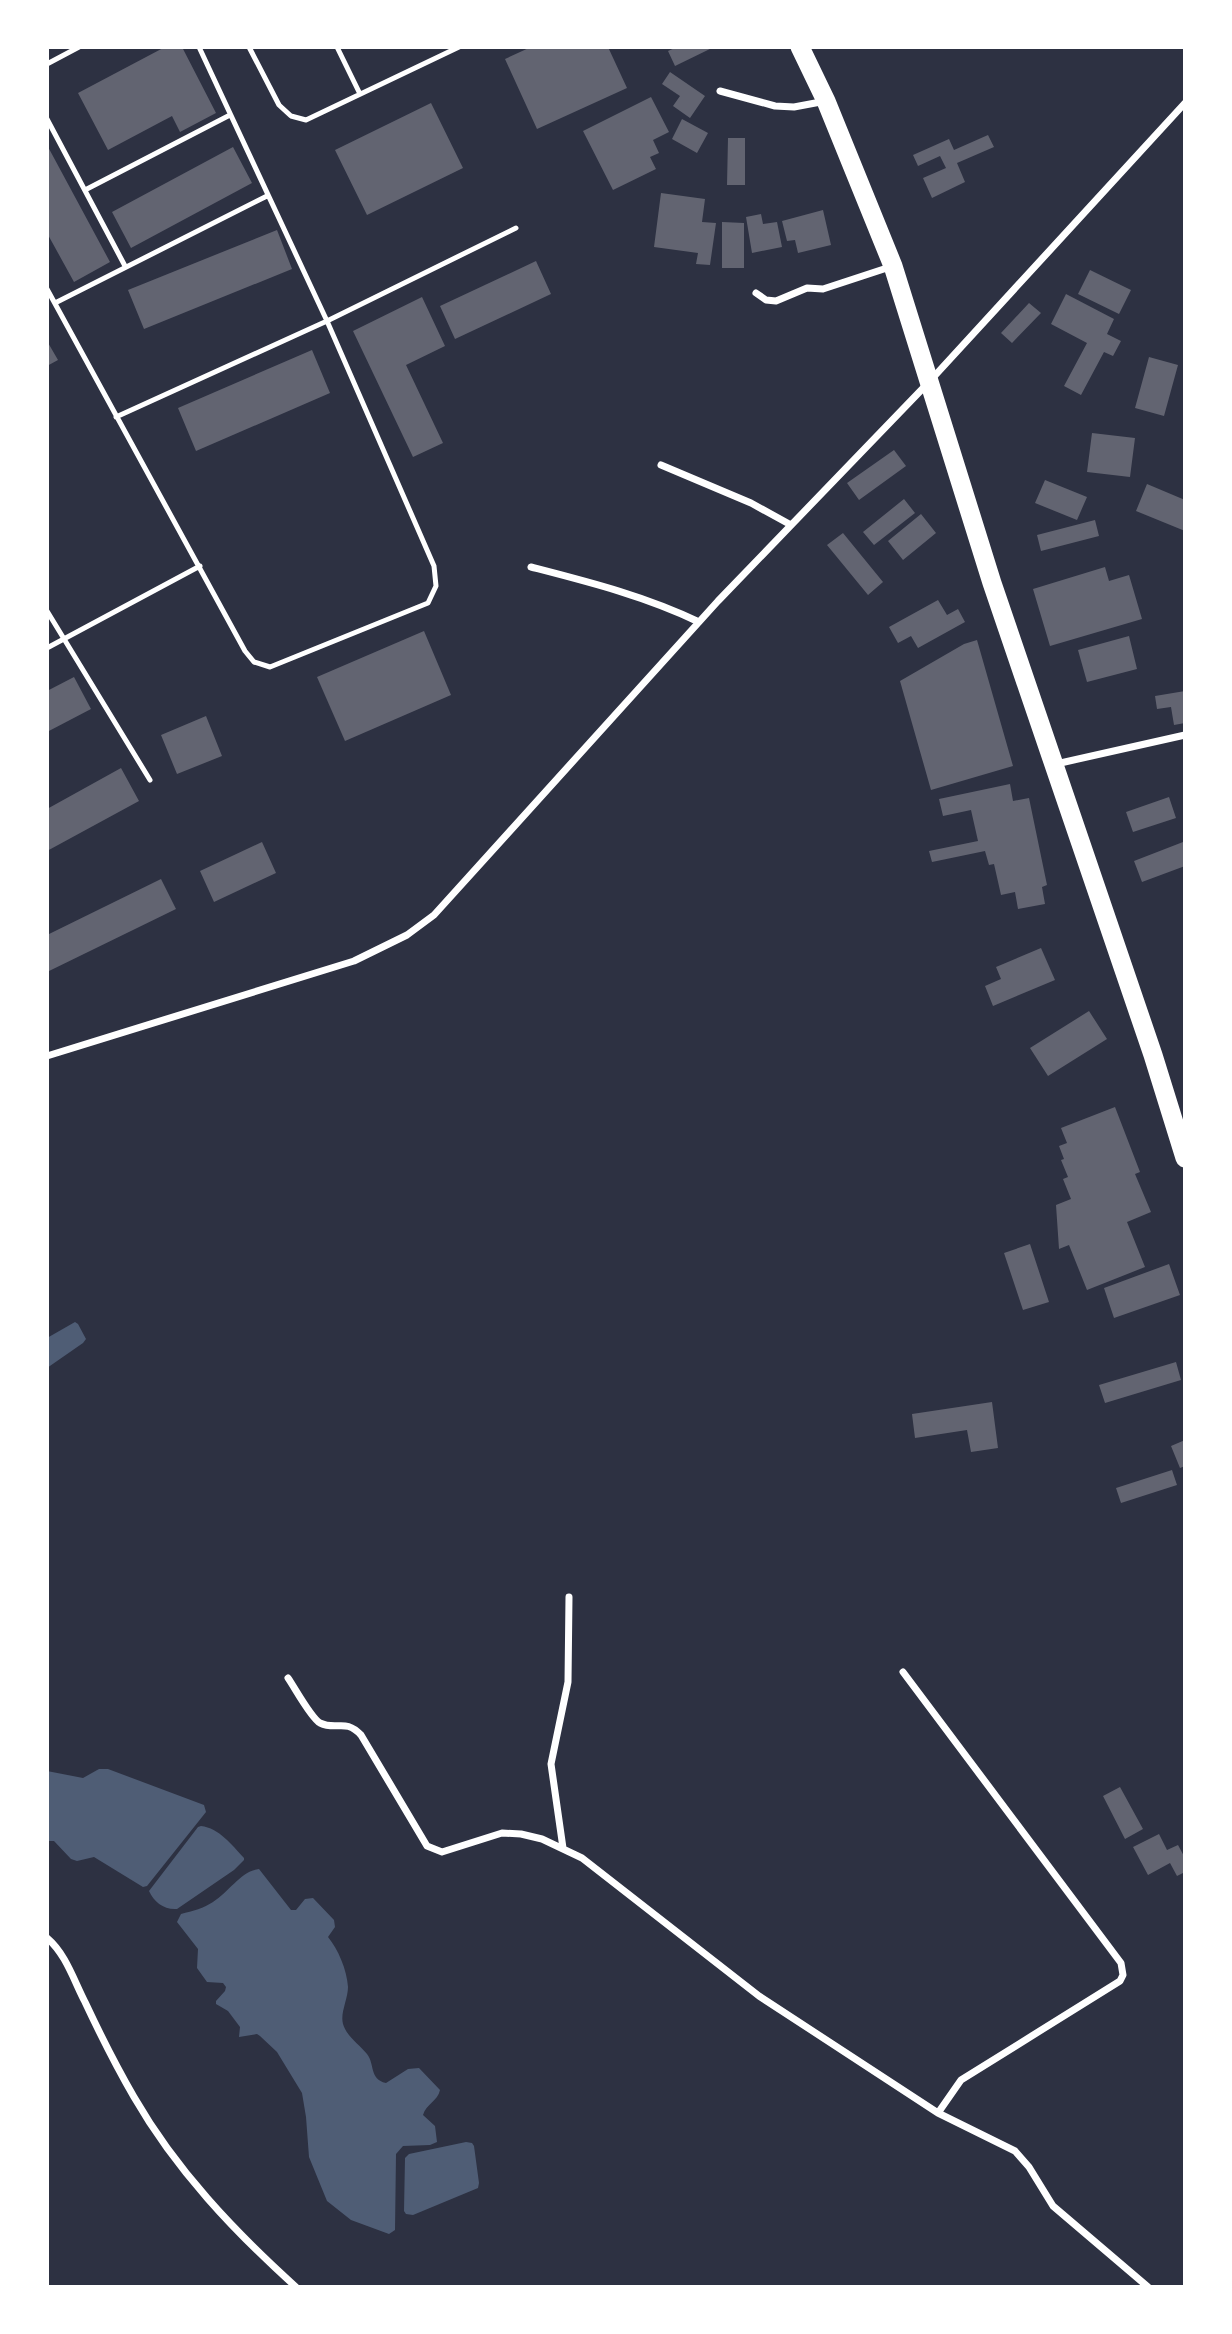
<svg xmlns="http://www.w3.org/2000/svg" width="1232" height="2334" viewBox="0 0 1232 2334" font-family="'Noto Sans',sans-serif">
	<style>
		.water { fill: #4f5d75 }
		.building { fill: #626471 }
		.lines { fill: none; stroke-linecap: round; stroke-linejoin: round }
		.service { stroke: #fff; stroke-width: 5 }
		.minor { stroke: #fff; stroke-width: 7 }
		.trunk { stroke: #fff; stroke-width: 19 }
	</style>
	<rect width="100%" height="100%" fill="#2d3142"/>
	<!-- water -->
	<path class="water" d="M75 1322 78 1324 86 1339 83 1343 47 1368V1338Z
		M99 1769H108L204 1805 206 1812 147 1886 143 1887 94 1857 77 1861 71 1859 54 1841H47V1771L83 1778Z
		M201 1826C219 1828 232 1845 244 1858V1860L234 1870 177 1909C164 1910 154 1902 149 1891L198 1827Z
		M259 1869 291 1910H296L305 1899 313 1898 334 1920 335 1927 328 1937C338 1949 347 1970 348 1987 348 1999 340 2013 343 2024 347 2037 359 2044 367 2054 375 2064 369 2079 386 2083L408 2069 419 2068 440 2090C438 2101 426 2104 423 2115L435 2126 437 2142 430 2145 403 2146 396 2154 395 2230 389 2234 351 2220 327 2201 309 2157 306 2117 302 2093 277 2052 260 2036 257 2034 239 2037 240 2027 228 2011 216 2004V2001L225 1991 226 1987 223 1983 207 1982 197 1968 198 1949 177 1922 181 1914C193 1911 204 1908 213 1902 229 1892 241 1871 259 1869Z
		M466 2142 472 2143 474 2146 479 2183 478 2188 413 2215 406 2214 404 2211 405 2158 409 2154Z"/>
	<!-- building -->
	<path class="building" d="M165 47H182L216 113 180 132 172 116 108 150 78 93Z
		M531 47H608L627 88 537 129 505 59Z
		M677 47H714L675 66 668 51Z
		M670 72 705 96 690 118 673 106 680 96 662 84Z
		M651 97 669 132 653 140 659 153 650 157 656 169 613 190 583 131Z
		M431 103 463 168 367 215 335 150Z
		M682 119 708 133 697 153 672 139Z
		M988 135 994 147 957 163 965 182 932 198 923 178 946 168 940 156 918 166 913 155 949 139 954 150Z
		M728 138H745V185H727Z
		M47 145 110 262 74 282 47 233Z
		M233 147 252 183 131 248 112 212Z
		M661 193 705 199 702 222 716 223 710 265 696 264 698 253 654 247Z
		M823 210 831 245 798 253 795 240 787 241 782 221Z
		M761 214 763 224 777 222 782 247 752 253 746 217Z
		M722 222 744 223V268H722Z
		M277 230 292 269 144 329 128 290Z
		M536 261 551 294 455 339 440 306Z
		M1090 270 1131 290 1119 314 1078 294Z
		M1066 294 1114 319 1107 334 1121 341 1113 356 1104 352 1081 395 1064 386 1087 343 1051 324Z
		M422 297 445 346 406 365 443 443 413 457 353 331Z
		M1029 303 1041 313 1012 343 1001 333Z
		M47 341 58 360 47 366Z
		M312 350 330 393 196 451 178 408Z
		M1149 357 1178 365 1164 416 1135 408Z
		M1092 433 1135 438 1130 477 1087 472Z
		M894 450 906 466 859 500 847 483Z
		M1045 480 1087 497 1077 520 1035 503Z
		M1147 484 1185 500V531L1136 511Z
		M904 499 915 513 874 545 863 532Z
		M921 514 936 533 903 560 888 541Z
		M1095 520 1099 536 1041 551 1037 535Z
		M843 533 883 582 868 595 827 545Z
		M1105 567 1109 581 1129 575 1142 619 1050 646 1033 589Z
		M938 600 947 615 958 609 965 622 918 648 911 636 898 643 889 627Z
		M424 631 451 695 345 741 317 677Z
		M1129 636 1137 669 1087 682 1078 650Z
		M977 640 1013 766 931 790 900 681 964 644Z
		M74 677 91 709 47 732V691Z
		M1185 691V723L1174 725 1171 707 1157 709 1155 696Z
		M206 716 222 756 177 774 161 735Z
		M121 768 139 801 47 851V809Z
		M1010 784 1013 801 1029 798 1047 885 1042 887 1045 904 1018 909 1015 892 1001 895 994 864 989 865 985 851 932 862 929 851 978 841 971 810 943 816 939 799Z
		M1169 797 1176 818 1133 832 1126 812Z
		M262 842 276 873 214 902 200 871Z
		M1183 842 1185 866 1142 882 1134 861Z
		M161 879 176 909 47 972V935Z
		M1041 948 1055 980 993 1006 985 986 1001 979 996 967Z
		M1089 1011 1107 1039 1048 1076 1030 1048Z
		M1115 1107 1140 1172 1135 1174 1151 1212 1127 1222 1145 1267 1087 1290 1069 1245 1059 1249 1056 1205 1071 1199 1063 1179 1068 1177 1061 1160 1064 1159 1059 1146 1067 1143 1061 1128Z
		M1030 1244 1049 1302 1023 1310 1004 1253Z
		M1169 1264 1180 1295 1114 1318 1104 1288Z
		M1176 1362 1181 1380 1105 1403 1099 1385Z
		M992 1402 998 1448 971 1452 967 1430 915 1438 912 1414Z
		M1185 1440V1466L1180 1468 1171 1446Z
		M1172 1470 1177 1485 1121 1503 1116 1488Z
		M1120 1787 1143 1829 1125 1839 1103 1796Z
		M1159 1834 1167 1850 1178 1845 1185 1858V1872L1177 1876 1170 1863 1148 1875 1133 1847Z"/>
	<g class="lines">
		<!-- service -->
		<path class="service" d="M249 47 279 105 291 116 306 120 459 47
			M337 47 360 94
			M47 64 79 47
			M47 119 125 266
			M85 190 230 115
			M47 289 245 651 254 662 270 667 428 603 436 586 434 566 327 321 199 47
			M55 303 267 196
			M116 417 327 321 516 228
			M47 611 150 780
			M47 648 200 566"/>
		<!-- minor -->
		<path class="minor" d="M720 91 775 106 794 107 826 101
			M756 293 766 300 776 301 807 288 823 289 890 267
			M661 465 751 503 791 525
			M531 567C589 582 645 596 699 622
			M1056 764 1185 735
			M47 1056 354 961 407 935 434 915 718 601 929 382 1185 103
			M903 1672 1121 1963 1123 1975 1120 1981 961 2080 938 2113
			M288 1678C295 1688 311 1718 320 1723 337 1731 345 1718 361 1735L427 1846 442 1852 502 1833 521 1834 542 1839 582 1858 759 1996 938 2113 1015 2151 1029 2167 1053 2206 1148 2287
			M563 1848 551 1764 568 1682 569 1597
			M47 1938C66 1954 74 1981 85 2002 100 2034 116 2066 134 2097 176 2170 234 2231 296 2287"/>
		<!-- trunk -->
		<path class="trunk" d="M800 47 826 101 893 266 992 583 1153 1055 1185 1158"/>
	</g>
	<!-- border -->
	<rect width="1232" height="2334" fill="none" stroke="#ffffff" stroke-width="98"/>
</svg>
